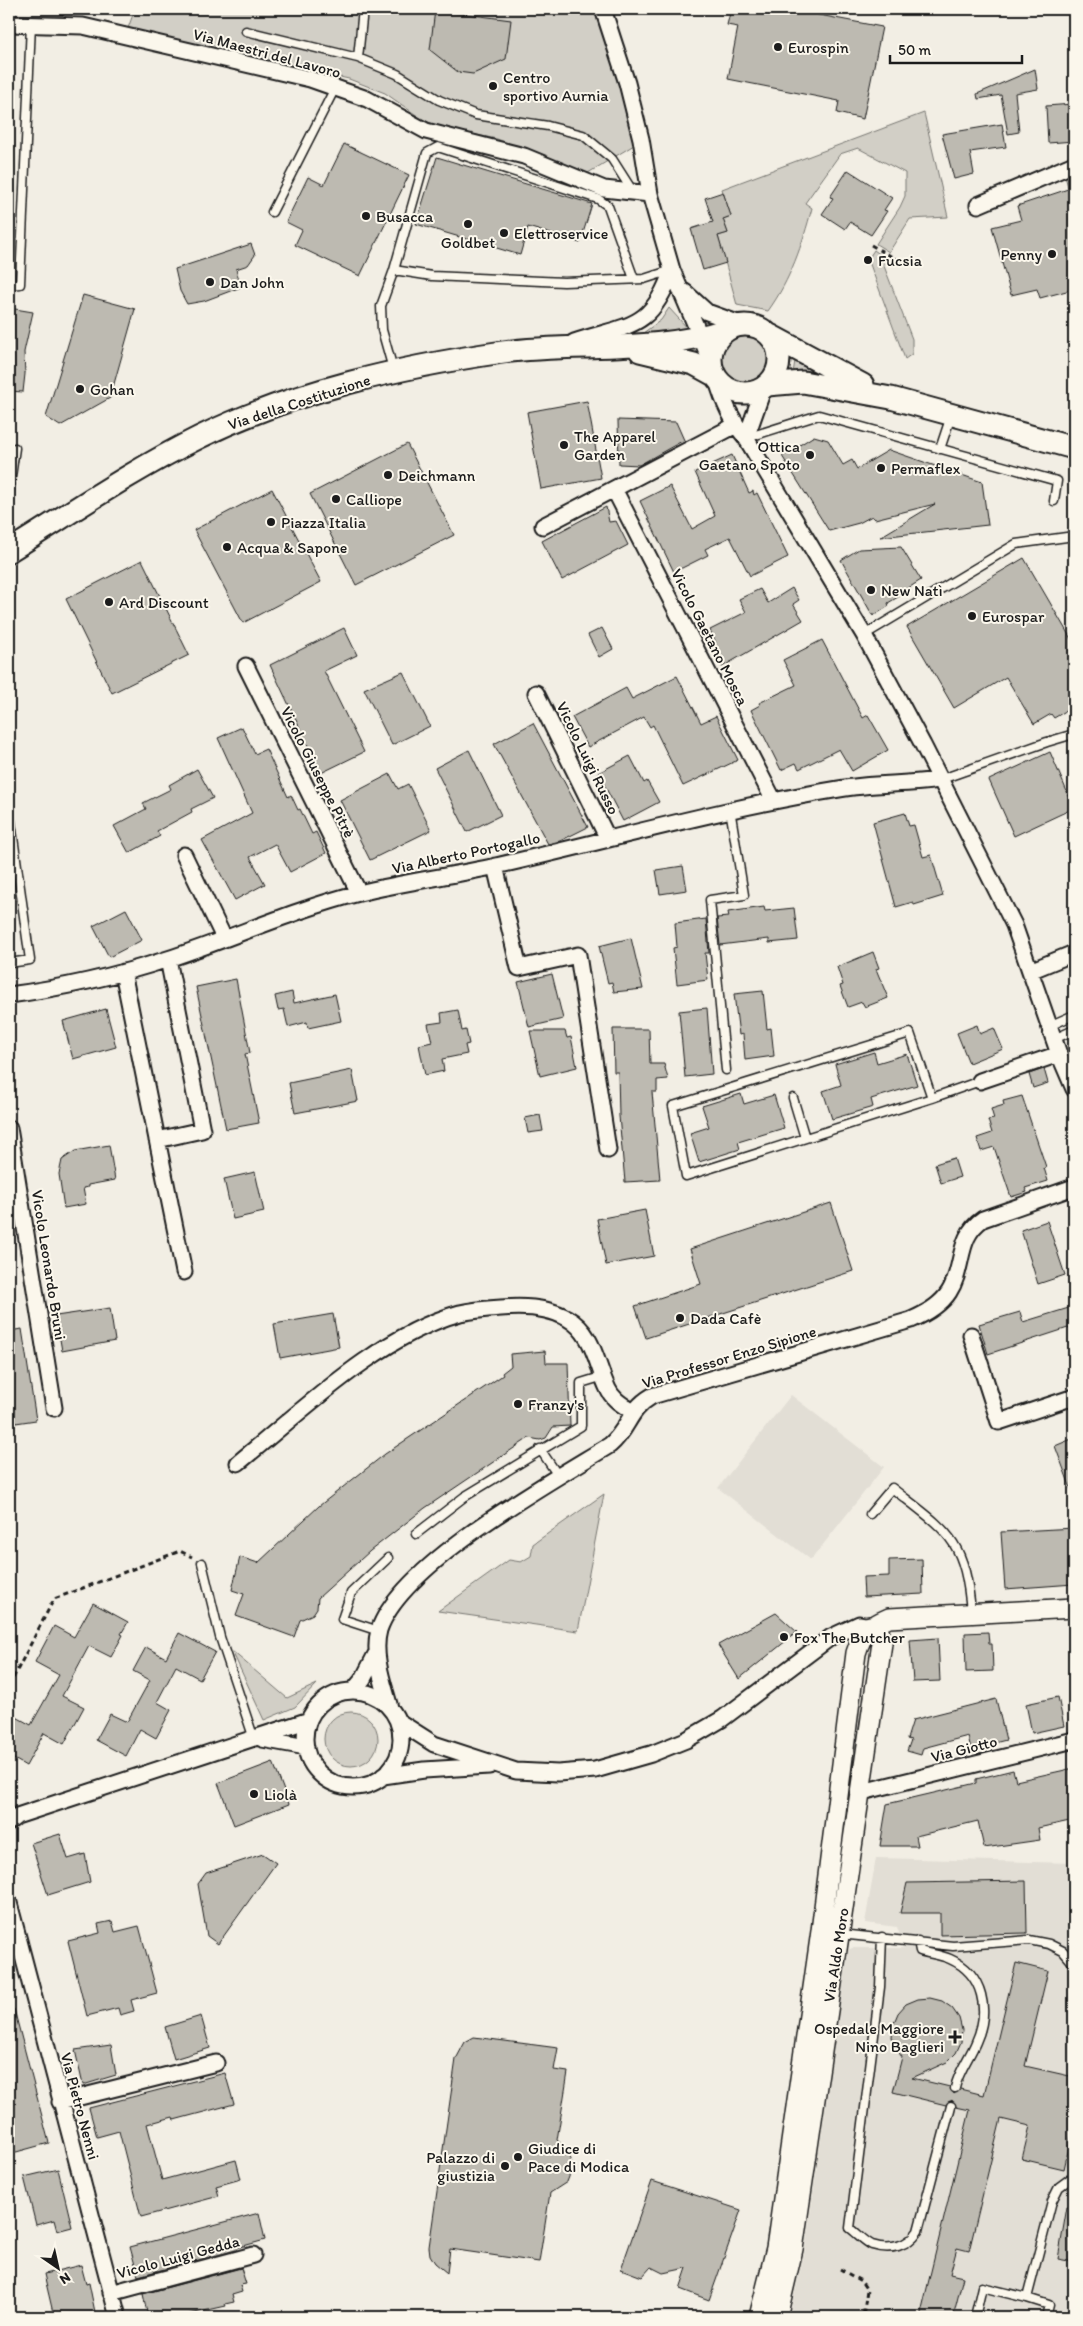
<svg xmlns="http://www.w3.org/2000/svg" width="1083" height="2326" viewBox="0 0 1083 2326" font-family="Itim,sans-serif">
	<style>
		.built { fill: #e2ded5 }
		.green { fill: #d2cfc6; stroke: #777671 }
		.building { fill: #bdbab1; stroke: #1c1c1c }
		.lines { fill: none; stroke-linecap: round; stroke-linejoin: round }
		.service-casing { stroke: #1c1c1c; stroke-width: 11 }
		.minor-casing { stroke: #1c1c1c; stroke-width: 19 }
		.tertiary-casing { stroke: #1c1c1c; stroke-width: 22 }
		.secondary-casing { stroke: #1c1c1c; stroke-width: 25 }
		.path { stroke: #1c1c1c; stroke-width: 3; stroke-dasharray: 5 4; stroke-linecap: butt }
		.service { stroke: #fbf7ec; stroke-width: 8 }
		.minor { stroke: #fbf7ec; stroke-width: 15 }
		.tertiary { stroke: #fbf7ec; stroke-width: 19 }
		.secondary { stroke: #fbf7ec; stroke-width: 21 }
		.poi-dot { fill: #1c1c1c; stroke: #fbf7ec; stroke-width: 2 }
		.labels { text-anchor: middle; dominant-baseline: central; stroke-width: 4; stroke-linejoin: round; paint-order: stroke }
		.poi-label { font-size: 16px; fill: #1c1c1c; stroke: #fbf7ec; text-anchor: start }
		.street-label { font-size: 16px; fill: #1c1c1c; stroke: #fbf7ec }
	</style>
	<rect width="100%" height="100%" fill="#f2eee4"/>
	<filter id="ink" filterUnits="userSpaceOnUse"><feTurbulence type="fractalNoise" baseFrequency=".02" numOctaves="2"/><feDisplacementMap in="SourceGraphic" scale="10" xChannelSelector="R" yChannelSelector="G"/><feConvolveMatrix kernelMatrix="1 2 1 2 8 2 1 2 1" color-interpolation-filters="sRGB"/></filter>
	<g filter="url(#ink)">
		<!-- built -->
		<path class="built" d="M791 1395 884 1467 811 1560 718 1488Z
			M876 1858 1074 1863V2317H789L805 2249 848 1950 852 1948H904L897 1927 865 1923Z"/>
		<!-- green -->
		<path class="green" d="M135 9H597L613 57 634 145 588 173 497 139 442 128 422 119 385 93 349 79 127 31Z
			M924 113 948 217 910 219 889 252 876 244 900 207 905 196V173L858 148 840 154 805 203 812 208C802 245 791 279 768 311L737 305 718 236 728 233 723 219 731 216 722 189Z
			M1074 173V188L1069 189 1065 177Z
			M874 250 885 258 884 266 912 339V354L905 359 868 259Z
			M669 308 690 331 643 333 661 320Z
			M722 358a24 24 0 1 1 48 0a24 24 0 1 1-48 0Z
			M795 361 823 377 793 373Z
			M604 1494 578 1631 438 1611 509 1560 521 1562 531 1556 533 1544Z
			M232 1651 287 1698 317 1684 295 1707 264 1720Z
			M324 1739a27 27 0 1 1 54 0a27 27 0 1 1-54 0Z"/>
		<!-- building -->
		<path class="building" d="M731 9H788L882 27 863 119 837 113 839 101 728 79 738 27 727 25Z
			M435 10 511 20 506 59 473 74 458 72 430 50Z
			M1035 69 1038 89 1015 93 1019 132 1008 134 1001 95 978 99 977 94Z
			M1073 104 1074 141 1048 143 1046 106Z
			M1002 124 1006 147 970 152 974 174 954 179 942 134Z
			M344 144 409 175 360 276 295 245 302 230 286 222 308 177 324 185Z
			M437 157 592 204 580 243 528 227 520 255 416 224Z
			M848 170 892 198 884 210 887 211 871 235 850 222 845 229 822 214 833 198 830 197Z
			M1068 189 1074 217V289L1040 298 1037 289 1011 295 992 227 1021 220 1017 206Z
			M723 192 731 216 723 219 728 233 718 236 726 263 703 270 691 229 713 222 705 198Z
			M251 244 255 255 248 265 236 269 241 287 204 301 187 304 180 291 175 269Z
			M83 295 135 309 110 398 60 426 46 417Z
			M9 308 33 312 24 352 25 374 23 392 9 391Z
			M587 401 601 478 541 489 527 412Z
			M618 420 676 422 684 440 639 465 619 464Z
			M814 436 828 440 843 465 852 460 857 469 889 450 982 482 988 525 880 537 935 504 875 519 872 516 859 523 829 531 782 456Z
			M407 444 454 535 356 585 310 494Z
			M732 455 749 493 753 491 754 495 757 493 788 557 750 576 730 537 705 549 708 555 674 572 640 501 670 486 692 529 715 516 695 472Z
			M272 489 321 582 243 623 194 530Z
			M606 507 609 522 616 521 628 545 562 580 542 541Z
			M901 547 921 580 902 592 903 594 888 603 889 606 873 616 841 560 859 549Z
			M1024 558 1074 644V706L1054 718 1051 714 1034 724 1006 677 954 708 907 627Z
			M142 560 189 655 112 693 66 599Z
			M792 588 799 600 793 604 803 620 722 667 711 645 716 643 710 630 746 612 739 599 760 589 768 603Z
			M344 628 357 655 324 671 364 752 321 773 270 665Z
			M602 628 613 649 599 657 588 635Z
			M822 640 863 718 868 715 888 750 852 771 839 749 799 769 796 763 781 770 751 710 760 705 759 703 796 685 783 660Z
			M403 672 430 726 392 745 364 689Z
			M677 676 701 723 716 716 738 760 683 786 653 725 650 727 644 717 588 747 572 717 626 688 632 699Z
			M533 723 588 827 560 841 548 844 494 744Z
			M242 727 255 754 266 749 288 797 291 795 298 810 300 809 312 834 316 832 326 853 290 872 275 844 250 857 265 884 235 900 202 840 252 813 218 738Z
			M469 750 501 815 467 832 435 768Z
			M1050 752 1074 808 1014 836 989 780Z
			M630 756 644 783 647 781 659 802 623 821 598 773Z
			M197 769 213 798 191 809 192 812 157 831 160 836 129 853 114 826 146 809 143 803 171 789 169 785Z
			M390 774 398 789 408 784 431 830 370 860 340 800Z
			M905 813 909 826 914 825 923 857 931 855 943 896 914 905 913 902 896 907 873 822Z
			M683 866 687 890 660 894 656 870Z
			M764 907 765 911 794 908 798 940 769 943V939L720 945 717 918 729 917 728 912Z
			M126 909 142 940 109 957 93 926Z
			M706 919 709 953H705L708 980 677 984 673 948 677 947 675 923Z
			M631 938 643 989 614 992 612 982 608 983 599 946Z
			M873 952 879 968 876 969 888 998 865 1007 862 1002 848 1007 840 986 843 985 837 967Z
			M552 974 563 1019 529 1027 518 982Z
			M236 979 250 1053 245 1054 259 1123 226 1129 196 987Z
			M763 991 767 1029 771 1028 774 1056 745 1060 743 1034 739 1035 734 994Z
			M292 992 294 1003 335 994 341 1021 308 1028 307 1022 288 1027 284 1009 278 1010 275 996Z
			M707 1008 712 1074 685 1077 679 1011Z
			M106 1009 116 1047 73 1059 63 1021Z
			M458 1010 462 1031 466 1030 469 1044 465 1045 467 1054 442 1059 444 1071 425 1075 419 1045 432 1042 428 1024 442 1022 441 1013Z
			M977 1025 980 1034 994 1028 1003 1049 969 1063 957 1033Z
			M613 1029H649L650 1064H664L668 1079 657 1080V1092H652L660 1180 625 1182 619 1116 618 1072H614Z
			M530 1031H565L567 1038 571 1037 577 1067 540 1076Z
			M874 1052 877 1063 907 1054 917 1085 871 1099 873 1107 832 1119 823 1091 841 1085 835 1064Z
			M1044 1069 1048 1083 1033 1088 1029 1074Z
			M352 1070 358 1101 295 1113 289 1083Z
			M741 1094 744 1104 774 1095 784 1128 738 1142 740 1149 699 1162 690 1133 709 1127 702 1106Z
			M1022 1096 1046 1167 1044 1168 1048 1181 1025 1188 1027 1192 1011 1197 994 1147 981 1151 977 1138 992 1133 988 1120 994 1119 991 1109 1004 1105 1003 1101Z
			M540 1115 543 1131 528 1133 525 1118Z
			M109 1145 115 1180 88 1185V1187L83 1188 86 1204 64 1208 59 1174 62 1160 75 1151Z
			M954 1158 960 1177 941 1183 935 1164Z
			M255 1172 264 1212 233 1219 224 1179Z
			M831 1203 853 1271 646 1338 635 1306 701 1284 690 1249Z
			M645 1210 654 1256 606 1265 597 1219Z
			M1047 1221 1065 1275 1038 1284 1021 1230Z
			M1072 1307 1074 1326 988 1354 979 1324 1020 1312 1023 1322Z
			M110 1308 115 1341 62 1351 56 1316Z
			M333 1314 339 1347 280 1358 274 1324Z
			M22 1329 36 1420 9 1424V1331Z
			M545 1351 546 1363H568L570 1426 553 1427 546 1438 540 1440 529 1438 425 1508 370 1551 318 1598 317 1608 313 1614 300 1620 294 1637 236 1616 244 1594 232 1590 240 1557 258 1563 319 1506 385 1454 503 1375 502 1373 511 1366 510 1354Z
			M1074 1438V1494H1073L1055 1446Z
			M1074 1528V1584L1005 1589 1001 1532Z
			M922 1559 923 1594 864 1597 863 1577 889 1576V1560Z
			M93 1603 128 1622 121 1634 123 1635 111 1657 89 1646 62 1696 84 1707 64 1744 44 1733 26 1766 9 1756V1713L31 1725 59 1675 35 1662 54 1626 74 1637Z
			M776 1613 797 1632 739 1679 718 1645Z
			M988 1632 989 1644H992L993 1671 966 1672 965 1633Z
			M179 1633 215 1652 200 1679 176 1666 157 1702 171 1710 156 1738 140 1729 126 1756 96 1740 110 1714 127 1722 150 1680 133 1671 146 1647 166 1658Z
			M938 1638 940 1681 913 1682 910 1640Z
			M1058 1697 1064 1726 1032 1733 1026 1704Z
			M996 1699 1006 1740 971 1749 968 1736 923 1748 921 1755 907 1751 911 1740 907 1739 913 1720Z
			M273 1762 289 1804 234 1825 218 1783Z
			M1074 1768V1820L1038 1828 1040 1840 984 1848 978 1821 916 1836 918 1846H880L887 1804 976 1783V1779L1013 1770 1016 1781Z
			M60 1834 68 1859 85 1854 90 1882 48 1895 31 1843Z
			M263 1854 276 1863 218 1944 207 1936 198 1884 206 1873Z
			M1026 1881 1027 1933 940 1935V1913H900L907 1883Z
			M112 1921 115 1932 139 1926 157 1993 131 2000 134 2011 120 2015 118 2008 87 2016 68 1941 100 1933 98 1924Z
			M1016 1963 1048 1971 1025 2066 1074 2077V2125L1064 2169 1022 2159 1030 2126 1001 2119 969 2251 957 2248 950 2274 963 2277 953 2317H920L970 2110 956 2107 952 2100 946 2105 893 2092 902 2057 896 2049 892 2037 893 2025 898 2013 906 2004 918 1999 930 1998 942 2001 952 2008 959 2018 962 2030 961 2042 956 2053 947 2062 912 2078 950 2087 954 2094 960 2089 984 2095Z
			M14 2009 49 2143 9 2154V2010Z
			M201 2016 210 2048 174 2059 165 2027Z
			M474 2037 558 2048 554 2070 568 2072 557 2140 568 2150 572 2169 567 2182 550 2193 539 2262 450 2249 447 2273 435 2263 430 2255 429 2247 456 2059 465 2042Z
			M111 2045 116 2075 83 2085 75 2050Z
			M225 2073 234 2104 174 2120 173 2117 147 2124 162 2180 236 2160 241 2179 216 2186 219 2196 141 2217 119 2131 97 2137 89 2108Z
			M58 2169 72 2227 57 2231 54 2220 36 2225 24 2177Z
			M652 2181 741 2210 709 2300 680 2289 687 2268 663 2273 651 2267 642 2277 621 2269Z
			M1067 2207 1074 2208V2262L1058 2259Z
			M259 2213 265 2240 236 2248 237 2250 138 2276 130 2247Z
			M81 2265 86 2284 89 2283 96 2317H54L44 2274Z
			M241 2268 246 2284 240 2285 242 2292 232 2295 234 2302 225 2304 226 2306 177 2317H148L143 2294Z"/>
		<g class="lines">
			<defs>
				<path id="service" d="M246 31 358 58 397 74 439 100 476 115 548 126 583 135 612 159 633 192
					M358 58 363 9
					M272 212 335 88
					M394 270 432 276 564 282 644 279 672 270
					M9 285 20 284 31 24
					M393 369 382 330 381 306 394 270 427 153 438 147 598 199 608 206 634 279
					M746 438 819 415 1057 481 1054 501
					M940 449 951 416
					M9 491 15 448
					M864 635 1016 544 1074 536
					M939 780 1047 742 1074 734
					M9 808 30 960 9 963
					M1049 1026 1074 1015
					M910 1033 932 1098 686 1176 673 1106Z
					M1054 1039 1074 1030
					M726 1070 710 900 744 895 730 809
					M793 1098 805 1138
					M932 1098 980 1081
					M540 1449 559 1477
					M870 1514 892 1488C948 1532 965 1538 971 1612
					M416 1534 464 1497 581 1426V1383L604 1376
					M202 1563 220 1637 254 1739
					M379 1631 342 1619 351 1593 388 1558
					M840 1934 953 1946 1029 1940 1049 1944 1063 1951 1074 1964
					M882 1937 880 1987 850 2228C857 2233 865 2242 872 2245 891 2251 908 2246 918 2231L951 2106
					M918 1941 920 1951C930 1954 941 1955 950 1959 984 1974 990 2011 976 2042 970 2057 958 2072 955 2088
					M975 2317 982 2287 1027 2298
					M1046 2317 1049 2305 1027 2298 1052 2201 1059 2187 1074 2176"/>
				<path id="minor" d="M603 9 627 83 641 139 650 194 672 270 710 359
					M9 24 83 26 310 79 367 99 426 131 524 156 604 189 650 194
					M978 205 1074 164
					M685 292 707 312 743 325
					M574 342C628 324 651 331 672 270
					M717 380C723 402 731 420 746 438L864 635 923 745 1014 925 1059 1054 1074 1089
					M746 438 764 387
					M614 489 774 801
					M543 526 736 425
					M246 666 359 893
					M536 693 608 839
					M184 855 224 938
					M495 866 519 968 578 955 608 1150
					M1030 971 1074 953
					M123 972 184 1272
					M9 995C63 988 116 976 168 959 232 938 293 910 359 893 404 882 451 876 496 866 610 840 723 808 839 789 872 783 906 785 939 780
					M980 1081 1059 1054
					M9 1128 54 1408
					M157 1140 202 1130 168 959
					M971 1335 999 1422 1074 1397
					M238 1463C302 1411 380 1335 460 1313 473 1310 487 1309 501 1308 523 1306 548 1307 567 1318 594 1333 596 1364 608 1389 613 1400 623 1405 633 1412
					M353 1691 363 1679 377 1652
					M305 1739a48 48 0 1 1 96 0a48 48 0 1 1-96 0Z
					M390 1708C384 1685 372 1655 379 1630 401 1564 550 1482 610 1445 629 1429 628 1410 652 1396L911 1320C925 1314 940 1306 949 1292 965 1267 956 1237 983 1219L1074 1187
					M398 1721 434 1744 516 1771 558 1773 595 1770 651 1754 686 1740 722 1719 831 1637 859 1624 870 1626
					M262 1739 306 1747
					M383 1776 424 1770 489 1766
					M862 1792 1074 1740
					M9 1822 17 1816 309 1720
					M9 1903 118 2317
					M60 2102 216 2063
					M111 2293 253 2255"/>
				<path id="tertiary" d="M759 2317 776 2248 821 1931 856 1653C863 1631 868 1627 889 1618L1074 1608
					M777 2317 793 2249 882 1643 880 1634 870 1626"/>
				<path id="secondary" d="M711 359a34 34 0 1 1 68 0a34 34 0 1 1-68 0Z
					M770 335 863 385
					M640 351 694 364 714 375
					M767 385 803 382 891 398 1074 448
					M9 551C72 512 133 470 200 437 294 391 400 367 503 352 579 342 653 354 728 329"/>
			</defs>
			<!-- service casing -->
			<use href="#service" class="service-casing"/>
			<!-- minor casing -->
			<use href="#minor" class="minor-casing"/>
			<!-- tertiary casing -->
			<use href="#tertiary" class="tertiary-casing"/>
			<!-- secondary casing -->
			<use href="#secondary" class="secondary-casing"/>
			<!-- path -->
			<path class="path" d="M871 245 901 262
				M9 1686 54 1599 180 1551 192 1557
				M840 2269 861 2281 867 2290 863 2317"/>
			<!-- service -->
			<use href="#service" class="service"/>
			<!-- minor -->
			<use href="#minor" class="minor"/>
			<!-- tertiary -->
			<use href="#tertiary" class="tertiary"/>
			<!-- secondary -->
			<use href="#secondary" class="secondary"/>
		</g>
	</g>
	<!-- markers -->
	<g class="poi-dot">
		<circle cx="778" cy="47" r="5"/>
		<circle cx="493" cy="86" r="5"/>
		<circle cx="366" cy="216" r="5"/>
		<circle cx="468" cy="224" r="5"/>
		<circle cx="504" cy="233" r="5"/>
		<circle cx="1052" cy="254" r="5"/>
		<circle cx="868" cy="260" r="5"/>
		<circle cx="210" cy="282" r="5"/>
		<circle cx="80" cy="389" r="5"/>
		<circle cx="564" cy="445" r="5"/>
		<circle cx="810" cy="455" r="5"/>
		<circle cx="881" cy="468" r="5"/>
		<circle cx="388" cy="475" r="5"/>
		<circle cx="336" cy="499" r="5"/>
		<circle cx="271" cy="522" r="5"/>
		<circle cx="227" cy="547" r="5"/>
		<circle cx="871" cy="590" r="5"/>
		<circle cx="109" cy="602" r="5"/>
		<circle cx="972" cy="616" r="5"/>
		<circle cx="680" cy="1318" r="5"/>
		<circle cx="518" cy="1404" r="5"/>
		<circle cx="784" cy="1637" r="5"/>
		<circle cx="254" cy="1794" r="5"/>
		<path d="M952.5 2029.5h5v5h5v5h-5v5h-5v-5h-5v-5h5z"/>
		<circle cx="518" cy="2157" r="5"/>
		<circle cx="505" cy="2166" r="5"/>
	</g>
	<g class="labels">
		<!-- poi labels -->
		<g class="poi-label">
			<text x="788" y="47">Eurospin</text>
			<text x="503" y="77">Centro<tspan x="503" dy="18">sportivo Aurnia</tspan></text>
			<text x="376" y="216">Busacca</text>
			<text x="514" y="233">Elettroservice</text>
			<text x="468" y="242" text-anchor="middle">Goldbet</text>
			<text x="1042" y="254" text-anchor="end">Penny</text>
			<text x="878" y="260">Fucsia</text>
			<text x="220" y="282">Dan John</text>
			<text x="90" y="389">Gohan</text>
			<text x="574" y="436">The Apparel<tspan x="574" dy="18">Garden</tspan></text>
			<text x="800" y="446" text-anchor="end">Ottica<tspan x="800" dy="18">Gaetano Spoto</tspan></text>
			<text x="891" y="468">Permaflex</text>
			<text x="398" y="475">Deichmann</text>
			<text x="346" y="499">Calliope</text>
			<text x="281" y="522">Piazza Italia</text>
			<text x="237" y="547">Acqua &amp; Sapone</text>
			<text x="881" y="590">New Natì</text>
			<text x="119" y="602">Ard Discount</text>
			<text x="982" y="616">Eurospar</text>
			<text x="690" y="1318">Dada Cafè</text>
			<text x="528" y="1404">Franzy's</text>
			<text x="794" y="1637">Fox The Butcher</text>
			<text x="264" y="1794">Liolà</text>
			<text x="944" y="2028" text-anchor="end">Ospedale Maggiore<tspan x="944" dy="18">Nino Baglieri</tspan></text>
			<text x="528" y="2148">Giudice di<tspan x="528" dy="18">Pace di Modica</tspan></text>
			<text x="495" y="2157" text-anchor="end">Palazzo di<tspan x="495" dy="18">giustizia</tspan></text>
		</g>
		<!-- street labels -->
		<g class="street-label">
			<text transform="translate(267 53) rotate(15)">Via Maestri del Lavoro</text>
			<text transform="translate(299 402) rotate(-18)">Via della Costituzione</text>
			<text transform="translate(710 637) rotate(63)">Vicolo Gaetano Mosca</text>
			<text transform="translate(588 758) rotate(64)">Vicolo Luigi Russo</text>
			<text transform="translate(318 772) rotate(63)">Vicolo Giuseppe Pitrè</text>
			<text transform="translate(466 853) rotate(-12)">Via Alberto Portogallo</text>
			<text transform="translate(49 1265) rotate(81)">Vicolo Leonardo Bruni</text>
			<text transform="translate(729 1357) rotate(-17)">Via Professor Enzo Sipione</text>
			<text transform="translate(964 1749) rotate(-14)">Via Giotto</text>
			<text transform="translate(836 1955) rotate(-81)">Via Aldo Moro</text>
			<text transform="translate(80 2106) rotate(75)">Via Pietro Nenni</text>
			<text transform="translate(178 2257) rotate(-15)">Vicolo Luigi Gedda</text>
		</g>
	</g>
	<!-- margin -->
	<rect width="1083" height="2326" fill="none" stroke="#fbf7ec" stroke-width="30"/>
	<rect x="15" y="15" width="1053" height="2296" fill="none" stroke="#1c1c1c" stroke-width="2" filter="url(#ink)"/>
	<!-- north arrow -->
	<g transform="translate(58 2268) rotate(146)" stroke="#fbf7ec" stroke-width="4" paint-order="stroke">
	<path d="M0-4L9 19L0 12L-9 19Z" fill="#1c1c1c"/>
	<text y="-8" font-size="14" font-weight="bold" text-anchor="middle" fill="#1c1c1c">N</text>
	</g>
	<!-- scale -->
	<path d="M890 55v8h132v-8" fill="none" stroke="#1c1c1c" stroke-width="2.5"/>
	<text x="898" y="55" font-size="15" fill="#1c1c1c" stroke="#fbf7ec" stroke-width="4" paint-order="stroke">50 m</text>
</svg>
